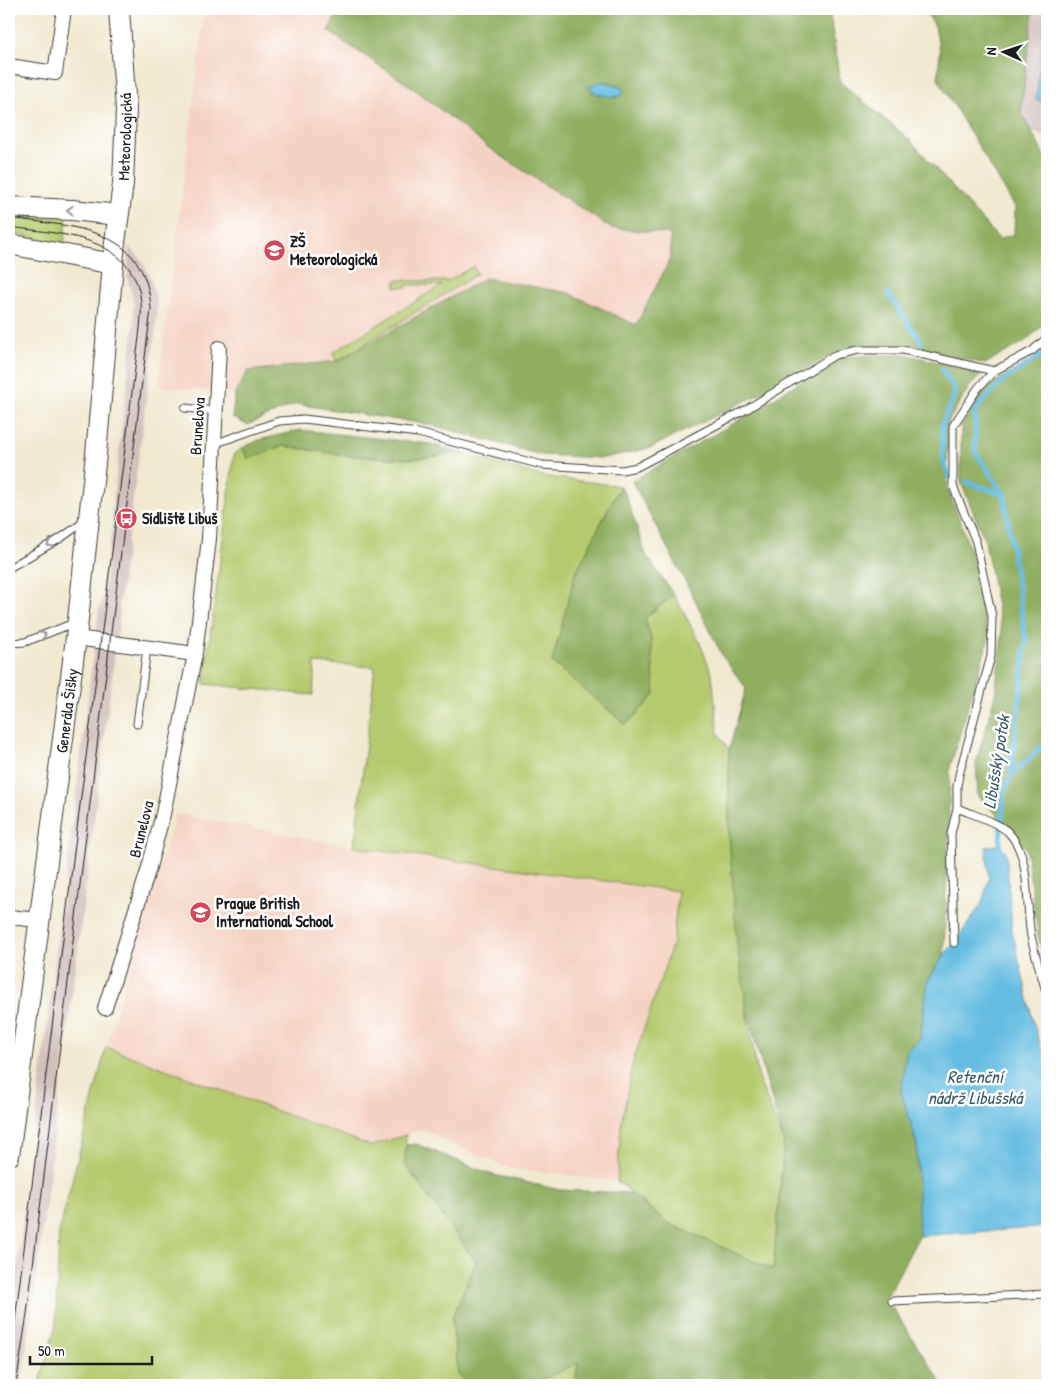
<svg xmlns="http://www.w3.org/2000/svg" width="1056" height="1394" viewBox="0 0 1056 1394" font-family="'Patrick Hand',sans-serif">
	<style>
		.built { fill: #f5d3c2 }
		.industrial { fill: #d1c0bd }
		.green { fill: #b5ca6e; stroke: #687345 }
		.forest { fill: #90ae61; stroke: #56653e; fill-rule: evenodd }
		.water { fill: #63bce1; stroke: #406c7e }
		.lines { fill: none; stroke-linecap: round; stroke-linejoin: round }
		.stream { stroke: #63bce1; stroke-width: 5 }
		.lane-casing { stroke: #3c3b37; stroke-width: 9 }
		.street-casing { stroke: #3c3b37; stroke-width: 16 }
		.secondary-casing { stroke: #3c3b37; stroke-width: 22 }
		.lane { stroke: #fff; stroke-width: 7 }
		.street { stroke: #fff; stroke-width: 14 }
		.secondary { stroke: #fff; stroke-width: 20 }
		.tram { stroke: #1c1c1c; stroke-width: 1 }
		.oneway { stroke: #999 }
		.labels { text-anchor: middle; dominant-baseline: central; stroke-width: 5; stroke-linejoin: round; paint-order: stroke }
		.street-label { font-size: 16px; fill: #1c1c1c; stroke: #fff }
		.poi-label { font-size: 16px; font-weight: bold; fill: #1c1c1c; stroke: #fff; text-anchor: start }
		.water-label { font-size: 18px; font-style: italic; fill: #385c6b; stroke: #fff }
	</style>
	<rect width="100%" height="100%" fill="#fff"/>
	<filter id="ink" filterUnits="userSpaceOnUse"><feTurbulence type="fractalNoise" baseFrequency=".02" numOctaves="2"/><feDisplacementMap in="SourceGraphic" scale="10" xChannelSelector="R" yChannelSelector="G"/><feConvolveMatrix kernelMatrix="1 2 1 2 8 2 1 2 1" color-interpolation-filters="sRGB"/></filter>
	<filter id="wash" filterUnits="userSpaceOnUse"><feTurbulence type="fractalNoise" baseFrequency=".0096" numOctaves="4" result="noise"/><feDisplacementMap in="SourceGraphic" scale="20" xChannelSelector="R" yChannelSelector="G"/><feGaussianBlur stdDeviation="1.12" result="paint"/><feColorMatrix in="noise" values="0 0 0 0 0 0 0 0 0 0 0 0 0 0 0 0 0 1.4 0 .05"/><feComposite in="paint" operator="in"/></filter>
	<g filter="url(#wash)">
		<rect width="100%" height="100%" fill="#f1e9d0"/>
		<!-- built -->
		<path class="built" d="M205 9H340L329 31 413 88 489 148 610 228 671 234V258L636 325 569 293 485 278 337 361 248 371 235 394 158 386Z
			M176 814 354 847 679 891 673 942 633 1062 621 1125 617 1181 508 1168 422 1130 371 1146 106 1047Z"/>
		<!-- industrial -->
		<path class="industrial" d="M1033 9H1047V135L1031 133 1021 112Z
			M129 245 142 261 151 279 157 304 156 326 119 604 120 612 33 1305 21 1385H9V1333L99 609 102 603 114 514 112 511 134 325 133 297 127 278Z"/>
		<!-- green -->
		<path class="green" d="M9 214 67 217 64 245 9 232Z
			M473 266 477 274 337 361 332 353 442 285H407V287H395L396 280H406L407 281H448Z
			M283 446 352 456 410 459 461 453 541 476 620 486 575 574 651 638 645 618 674 595 699 641 712 674 718 733 729 750V835L747 1017 759 1080 784 1142 773 1270 668 1223 617 1181 621 1125 633 1062 673 942 678 891 354 847 375 667 315 663 313 695 204 684 234 455 242 448 248 458Z
			M106 1047 371 1146 406 1135 405 1164 476 1262 452 1318 458 1374 471 1385H39L56 1325 59 1232Z
			M578 1363 575 1385H531Z"/>
		<!-- forest -->
		<path class="forest" d="M340 9H829L840 82 911 141 999 239 1014 234 1015 207 938 79 940 52 935 26 924 9H1033L1021 112 1047 161V322L1024 342 985 364 915 347 839 351 778 385 650 448 604 458 541 455 431 425 296 404 247 425 232 417 235 394 248 371 337 361 485 278 569 293 636 325 671 258 670 234 611 228 489 148 413 88 328 31ZM599 82H608L618 86 616 98 592 92Z
			M1047 348V970L1038 935 1026 848 1006 823 978 797 976 763 995 695 1002 634 985 541 961 482V426L984 389 1035 358Z
			M904 354 983 373 970 386 948 422 947 487 962 526 977 572 988 641 950 767 944 955 928 981 920 1039 907 1051 901 1090 917 1145 919 1236 886 1298 943 1385H575L578 1363 531 1385H471L458 1374 452 1318 476 1262 405 1164 406 1145 416 1144 490 1174 560 1190 629 1193 668 1223 773 1270 784 1142 748 1016 737 945 729 835V750L746 688 723 657 694 598 632 481 750 414 838 357Z
			M300 430 430 444 461 453 410 459 352 456 283 446 248 459 242 448 259 440Z
			M620 486 625 493 646 555 674 595 645 618 651 638 655 695 626 725 552 662 575 574Z"/>
		<!-- water -->
		<path class="water" d="M1046 9H1047V101L1036 100Z
			M599 82C609 82 616 85 624 90L622 95C613 99 595 96 589 87Z
			M998 845 1006 852 1012 930 1033 1021 1047 1067V1227L919 1236 917 1145 901 1091 907 1051 920 1039 928 981 944 955 958 938 981 905 989 879 986 847Z"/>
		<g class="lines">
			<!-- stream -->
			<path class="stream" d="M888 294 922 342
				M942 370 956 391 942 425 943 460 950 477
				M966 482 1004 494
				M1011 776 1041 747H1047
				M999 853 1004 792 1011 776 1026 641 1004 494 975 451V410L1003 381 1047 351"/>
		</g>
	</g>
	<g filter="url(#ink)">
		<g class="lines">
			<defs>
				<path id="lane" d="M1047 338 1032 351 994 371 978 388 953 426V486L976 542 992 616 991 656 959 775 957 786V808C971 814 999 822 1009 833 1032 858 1025 903 1031 936 1035 956 1042 976 1047 995
					M185 408 215 411
					M214 444 279 421 304 419 418 433 542 465 622 470 637 467 747 409 835 355 858 350H903L994 371
					M9 568 61 538 85 521
					M9 643 25 642 74 623
					M137 724 147 648
					M954 943 951 834 957 808
					M892 1301 1047 1294"/>
				<path id="street" d="M9 66 55 73 64 9
					M76 638 195 654
					M9 917 39 920
					M105 1008 148 871 163 814 195 654 209 539 219 348"/>
				<g id="secondary">
					<path d="M9 207 72 210 118 215"/>
					<path d="M9 244 113 264"/>
					<path id="s1" d="M9 1156 76 638 96 454 115 242 123 184 126 110 119 9"/>
				</g>
			</defs>
			<!-- lane casing -->
			<use href="#lane" class="lane-casing"/>
			<!-- street casing -->
			<use href="#street" class="street-casing"/>
			<!-- secondary casing -->
			<use href="#secondary" class="secondary-casing"/>
			<!-- lane -->
			<use href="#lane" class="lane"/>
			<!-- street -->
			<use href="#street" class="street"/>
			<!-- secondary -->
			<use href="#secondary" class="secondary"/>
			<!-- tram -->
			<path class="tram" d="M9 218C73 227 146 226 151 309L27 1314 16 1385
				M9 227C60 234 134 235 141 302 142 314 140 326 139 337L9 1368"/>
		</g>
		<!-- one-way arrows -->
		<defs><path id="oneway-chevron" d="M-2-3.5L2.5 0L-2 3.5" fill="none" stroke-width="1.6" stroke-linecap="round" stroke-linejoin="round" transform="scale(1.25)"/></defs>
		<g class="oneway">
			<use href="#oneway-chevron" transform="translate(70 210) rotate(-177)"/>
			<use href="#oneway-chevron" transform="translate(50 544) rotate(150)"/>
			<use href="#oneway-chevron" transform="translate(43 635) rotate(-22)"/>
		</g>
	</g>
	<!-- icons -->
	<defs>
		<symbol id="school-disc" viewBox="-11 -11 22 22"><circle r="9.5" fill="#d1495b" stroke="#fff"/><path d="M0-5L7-2L0 1L-7-2ZM-4 1L0 2.5L4 1V4Q0 6-4 4Z" fill="#fff"/></symbol>
		<symbol id="bus-disc" viewBox="-11 -11 22 22"><circle r="9.5" fill="#d1495b" stroke="#fff"/><path d="M-5-6H5V4H4V6H2V4H-2V6H-4V4H-5ZM-3.5-4V0h7V-4ZM-3.5 1.2v1.5H-2V1.2ZM2 1.2v1.5H3.5V1.2Z" fill="#fff"/></symbol>
		<symbol id="university-disc" viewBox="-11 -11 22 22"><circle r="9.5" fill="#d1495b" stroke="#fff"/><path d="M0-5L7-2L0 1L-7-2ZM-4 1L0 2.5L4 1V4Q0 6-4 4Z" fill="#fff"/></symbol>
	</defs>
	<g fill-rule="evenodd">
		<use href="#school-disc" x="262" y="238" width="25" height="25"/>
		<use href="#bus-disc" x="114" y="506" width="25" height="25"/>
		<use href="#university-disc" x="188" y="900" width="25" height="25"/>
	</g>
	<g class="labels">
		<!-- street labels -->
		<g class="street-label">
			<text stroke="none"><textPath href="#s1" startOffset="1026">Meteorologická</textPath></text>
			<text transform="translate(197 426) rotate(-86)">Brunelova</text>
			<text stroke="none"><textPath href="#s1" startOffset="449">Generála Šišky</textPath></text>
			<text transform="translate(141 829) rotate(-76)">Brunelova</text>
		</g>
		<!-- poi labels -->
		<g class="poi-label">
			<text x="290" y="241">ZŠ<tspan x="290" dy="18">Meteorologická</tspan></text>
			<text x="142" y="518">Sídliště Libuš</text>
			<text x="216" y="903">Prague British<tspan x="216" dy="18">International School</tspan></text>
		</g>
		<!-- water labels -->
		<g class="water-label">
			<text transform="translate(996 762) rotate(-81)">Libušský potok</text>
			<text x="975" y="1076">Retenční<tspan x="975" dy="21">nádrž Libušská</tspan></text>
		</g>
	</g>
	<!-- margin -->
	<rect width="1056" height="1394" fill="none" stroke="#fff" stroke-width="30"/>
	<!-- north arrow -->
	<g transform="translate(1004 52) rotate(273)" stroke="#ffffff" stroke-width="4" paint-order="stroke">
	<path d="M0-4L9 19L0 12L-9 19Z" fill="#1c1c1c"/>
	<text y="-8" font-size="14" font-weight="bold" text-anchor="middle" fill="#1c1c1c">N</text>
	</g>
	<!-- scale -->
	<path d="M30 1356v8h122v-8" fill="none" stroke="#1c1c1c" stroke-width="2.5"/>
	<text x="38" y="1356" font-size="15" fill="#1c1c1c" stroke="#ffffff" stroke-width="4" paint-order="stroke">50 m</text>
</svg>
